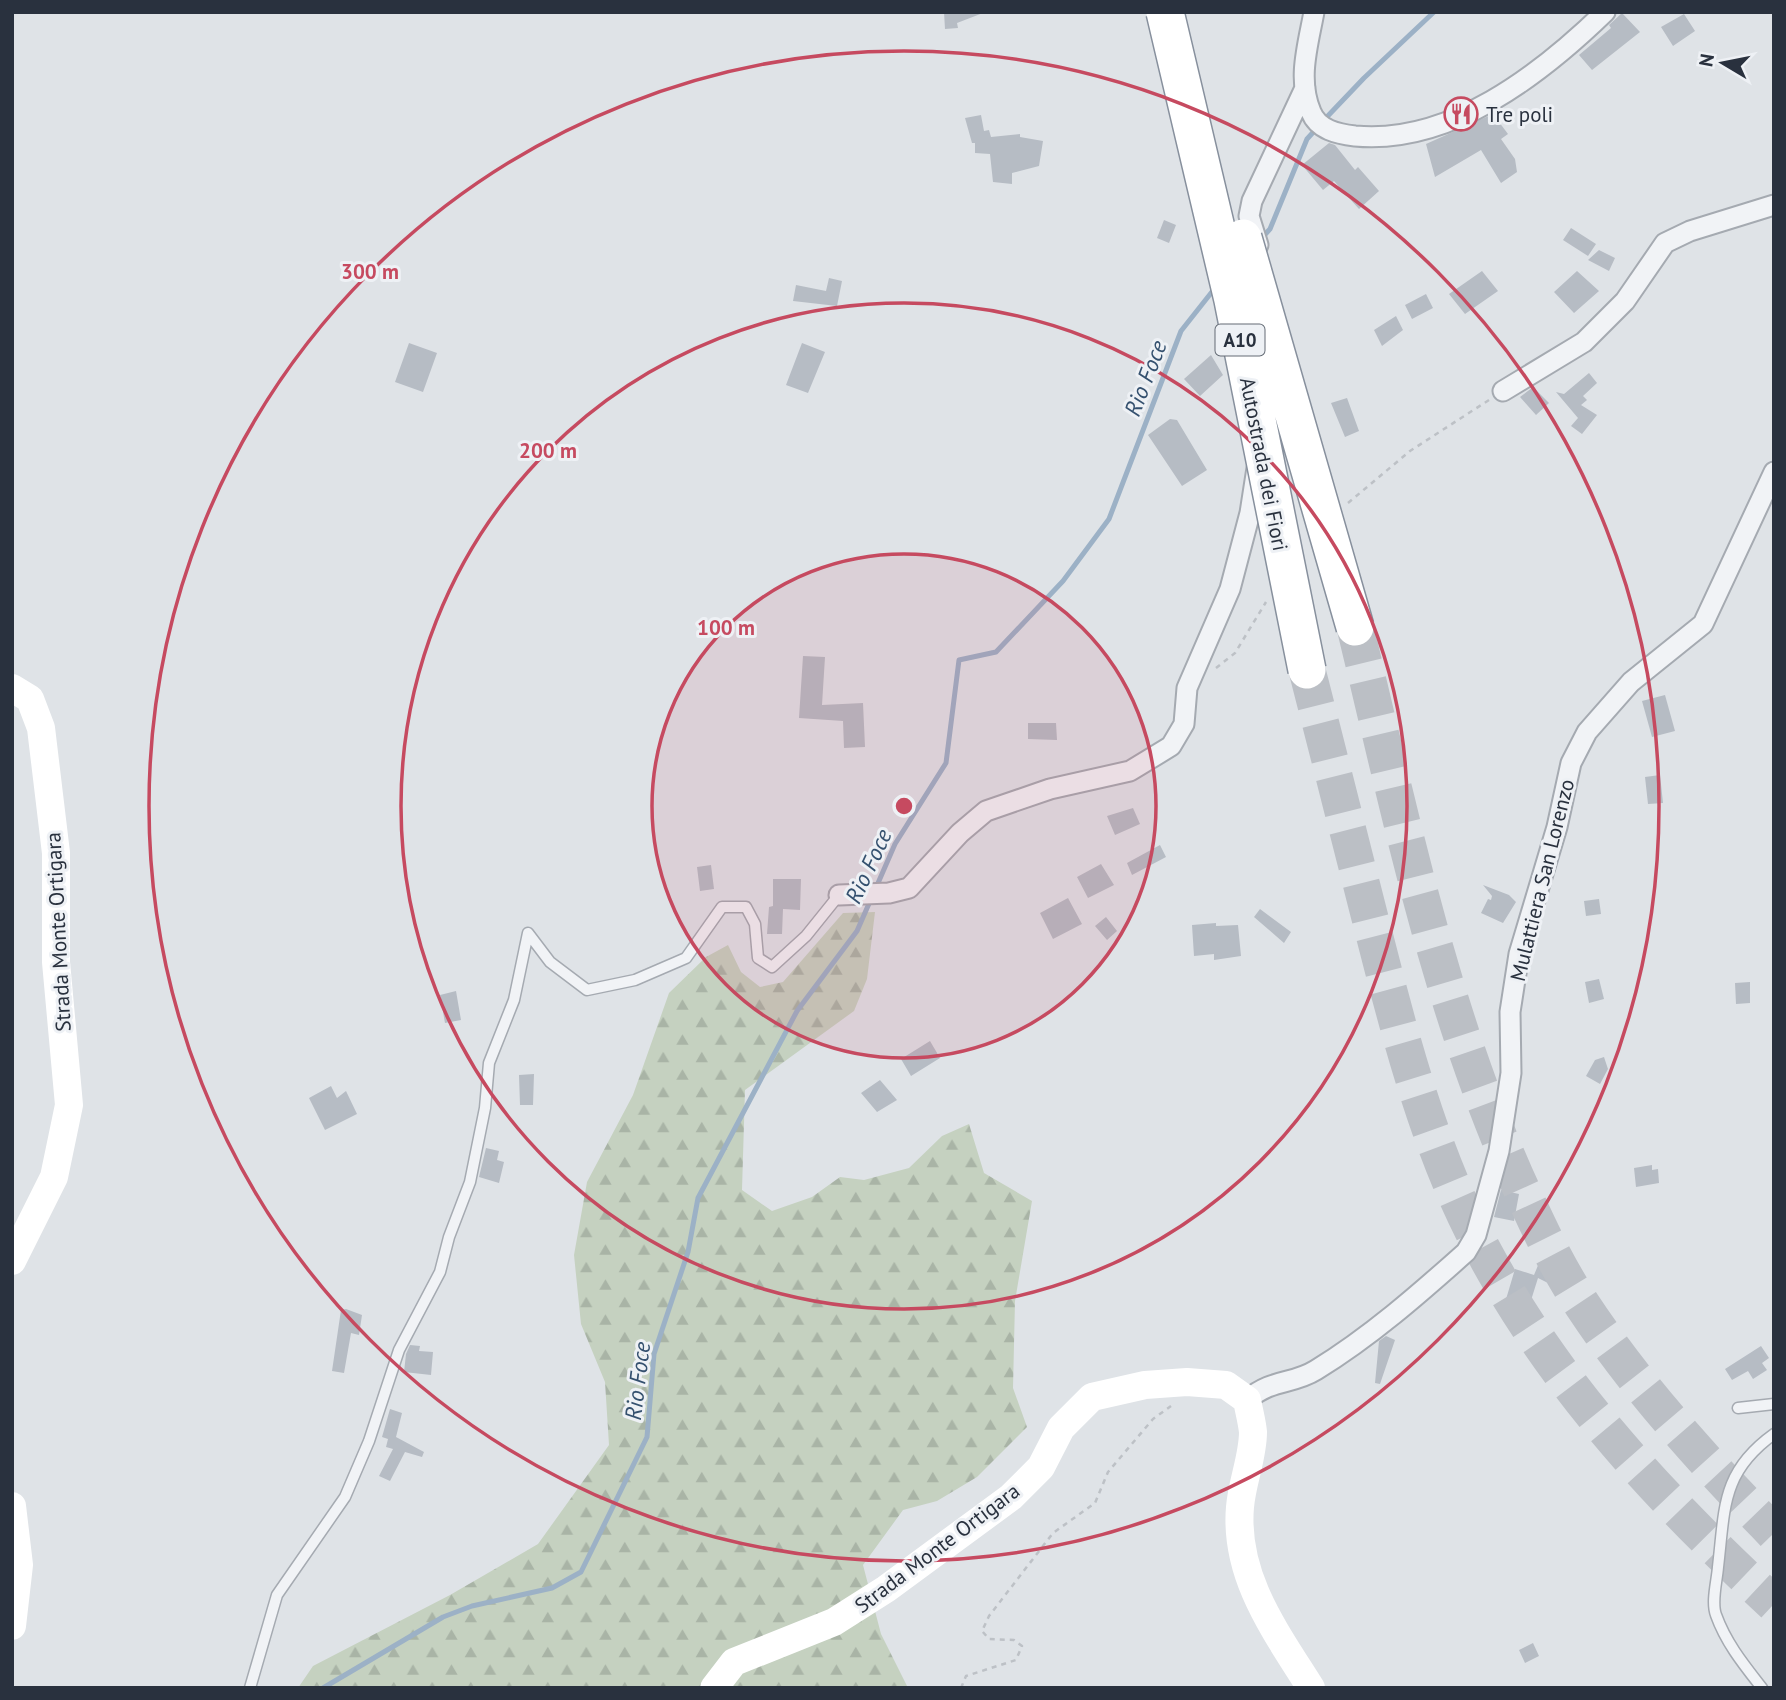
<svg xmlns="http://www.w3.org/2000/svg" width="1786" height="1700" viewBox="0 0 1786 1700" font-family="'PT Sans',sans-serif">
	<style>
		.forest { fill: url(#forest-firs) }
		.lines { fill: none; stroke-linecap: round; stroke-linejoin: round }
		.stream { stroke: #9cb1c6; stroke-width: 5 }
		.building { fill: #b6bcc4 }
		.motorway-tunnel { stroke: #bbbfc5; stroke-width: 37; stroke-dasharray: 37 18; stroke-linecap: butt }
		.service-casing { stroke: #a5aab1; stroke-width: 13 }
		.minor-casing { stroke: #a5aab1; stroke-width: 23 }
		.path { stroke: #bdc1c6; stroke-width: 2.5; stroke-dasharray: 5 5; stroke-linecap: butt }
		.service { stroke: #f1f3f6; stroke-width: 10 }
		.minor { stroke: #f1f3f6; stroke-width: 19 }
		.secondary { stroke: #fff; stroke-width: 28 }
		.motorway-bridge-casing { stroke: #87909d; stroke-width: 40; stroke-linecap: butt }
		.motorway-bridge { stroke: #fff; stroke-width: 37 }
		.ring { fill: none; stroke: #c64a60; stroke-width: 3.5 }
		.labels { text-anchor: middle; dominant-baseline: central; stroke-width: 6; stroke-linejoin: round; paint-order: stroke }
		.shield { fill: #eef1f5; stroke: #646b75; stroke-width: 2 }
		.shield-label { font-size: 19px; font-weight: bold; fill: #29313e }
		.poi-label { font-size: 21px; fill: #29313e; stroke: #eef1f5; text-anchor: start }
		.street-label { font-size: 21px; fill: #29313e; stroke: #eef1f5 }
		.water-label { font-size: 23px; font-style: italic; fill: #35516f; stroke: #eef1f5 }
		.centre { fill: #c64a60; stroke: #eef1f5; stroke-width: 3.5 }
		.ring-label { font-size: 21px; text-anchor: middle; font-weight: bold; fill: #c64a60; stroke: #eef1f5; stroke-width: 6; stroke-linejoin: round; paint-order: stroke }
	</style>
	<defs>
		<pattern id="forest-firs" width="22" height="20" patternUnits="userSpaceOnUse" patternTransform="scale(1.75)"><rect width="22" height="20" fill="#c5d1c0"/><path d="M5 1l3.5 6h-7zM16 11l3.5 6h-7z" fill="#a9b4a6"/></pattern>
	</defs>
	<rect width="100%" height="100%" fill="#dfe3e7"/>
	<!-- forest -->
	<path class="forest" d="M875 912 867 979 854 1011 745 1090 742 1190 772 1211 812 1197 840 1177 864 1180 909 1168 942 1136 969 1124 984 1173 1032 1201 1015 1301 1013 1388 1027 1427 977 1477 937 1501 903 1510 863 1565 881 1634 908 1688H298L313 1666 450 1595 538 1544 609 1445 605 1382 581 1324 574 1255 587 1182 633 1095 669 993 706 957 728 945 741 972 760 987 783 982 843 913Z"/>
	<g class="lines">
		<!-- stream -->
		<path class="stream" d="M1323 121 1364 78 1434 12
			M1260 240 1270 229 1307 139 1317 128
			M875 890 895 844 946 763 959 660 996 652 1063 581 1109 519 1181 331 1215 288
			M323 1688 443 1617 472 1606 552 1588 581 1572 647 1437 654 1354 688 1252 698 1198 797 1011 857 931 871 899"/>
	</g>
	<!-- building -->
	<path class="building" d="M944 12H982L983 13 957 23 958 28 945 29Z
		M1622 13 1640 32 1592 70 1579 55 1611 28 1609 25Z
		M1684 14 1695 31 1673 46 1661 27Z
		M1493 114 1508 134 1501 139 1515 159 1517 172 1501 183 1481 150 1435 177 1426 144Z
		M981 115 984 131 989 130 991 137 1020 134V137L1043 141 1039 166 1012 173V184L993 182 990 154 975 153V143H972L965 118Z
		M1329 143 1335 145 1355 170 1358 167 1379 191 1359 209 1334 181 1323 190 1302 165Z
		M1164 220 1176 225 1169 243 1157 238Z
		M1571 228 1596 244 1588 256 1563 240Z
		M1599 250 1615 258 1609 271 1588 260Z
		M1482 271 1498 291 1465 314 1449 294Z
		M1577 271 1599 291 1574 313 1554 292Z
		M829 278 842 281 837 306 793 301 796 285 826 291Z
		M1426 294 1433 308 1412 319 1405 305Z
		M1396 316 1403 330 1382 346 1374 330Z
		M409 343 437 353 423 392 395 382Z
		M802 343 825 352 808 393 786 385Z
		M1211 355 1223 375 1200 396 1184 379Z
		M1589 373 1597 383 1583 396 1587 400 1581 405 1597 415 1582 434 1571 426 1578 418 1556 392 1564 394Z
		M1533 387 1549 403 1536 415 1520 397Z
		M1347 398 1359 431 1345 437 1331 403Z
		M1170 419 1177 420 1207 470 1182 486 1148 435Z
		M803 656 825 657 822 705 863 703 865 747 844 748 843 721 799 718Z
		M1665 695 1675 731 1652 737 1642 701Z
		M1028 723H1056L1057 740 1028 739Z
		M1660 775 1663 803 1648 804 1645 777Z
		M1133 808 1140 824 1115 835 1107 816Z
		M1160 845 1166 857 1132 875 1127 863Z
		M1101 864 1114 885 1088 898 1077 877Z
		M711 865 714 889 700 891 697 867Z
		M773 879H801L800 910 783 909 782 934H767L769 907 773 906Z
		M1483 885 1509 895 1516 902 1503 923 1481 913 1488 899 1491 900 1492 896Z
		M1068 898 1082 924 1053 939 1040 913Z
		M1599 899 1601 914 1586 916 1584 901Z
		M1260 909 1291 932 1284 943 1254 917Z
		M1106 917 1117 931 1107 940 1095 926Z
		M1216 923V926L1238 925 1241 956 1214 960V954L1194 956 1192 925Z
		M1599 979 1604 999 1589 1003 1585 982Z
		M1750 982V1003L1736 1004 1735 983Z
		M456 991 461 1020 445 1023 440 995Z
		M930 1041 940 1058 911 1076 901 1059Z
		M1604 1057 1608 1069 1600 1084 1586 1076 1595 1060Z
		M534 1074 533 1105H520L519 1075Z
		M880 1080 897 1100 877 1112 861 1093Z
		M331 1086 337 1098 346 1091 357 1114 325 1130 309 1098Z
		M486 1148 499 1151 497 1160 504 1162 499 1183 479 1177Z
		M1652 1165V1170L1658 1169 1659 1183 1636 1187 1634 1168Z
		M1501 1190 1519 1194 1514 1221 1494 1217Z
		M1539 1263 1556 1270 1550 1284 1538 1278 1527 1313 1504 1306 1515 1269 1534 1275Z
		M346 1309 362 1315 359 1335 351 1333 344 1373 332 1371 341 1310Z
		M1386 1336 1395 1340 1380 1384 1375 1383 1379 1341Z
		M410 1345 420 1346 419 1351 433 1352 431 1375 404 1372 406 1354Z
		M1761 1346 1769 1358 1762 1363 1767 1370 1753 1379 1748 1371 1732 1380 1725 1369Z
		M390 1409 402 1413 396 1437 424 1452 422 1457 405 1452 390 1481 379 1476 393 1449 386 1447 388 1439 382 1437Z
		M1533 1643 1539 1656 1525 1663 1519 1650Z"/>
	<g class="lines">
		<!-- motorway-tunnel -->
		<path class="motorway-tunnel" d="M1355 627C1400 812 1438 1001 1515 1175 1535 1220 1556 1266 1583 1306 1638 1389 1705 1462 1774 1533
			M1307 670C1329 756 1351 843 1373 930 1401 1039 1430 1154 1485 1254 1558 1389 1662 1500 1774 1604"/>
		<defs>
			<path id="service" d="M1738 1408 1774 1404
				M250 1688 277 1595 345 1497 369 1441 399 1350 440 1272 449 1237 470 1182 485 1108 489 1063 514 1000 528 933 550 962 587 990 635 980 686 958 722 907H746L755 924 758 958 772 967 806 936 839 895
				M1762 1688C1744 1665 1726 1643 1716 1615 1711 1602 1717 1581 1718 1567 1725 1508 1721 1472 1774 1434"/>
			<path id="minor" d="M1314 12C1308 45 1297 79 1311 112 1318 130 1338 134 1355 136 1450 145 1540 75 1605 12
				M1258 245 1249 216 1252 201 1305 88
				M1503 391 1584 342 1625 301 1665 243 1690 231 1774 205
				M839 895 889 893 909 888 960 833 986 811 1050 789 1130 771 1171 746 1184 724 1187 688 1230 589 1250 513 1257 468
				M1247 1400C1273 1378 1292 1385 1316 1370 1370 1337 1419 1294 1466 1252L1476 1235 1499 1151 1511 1073 1510 1012 1519 954 1557 827 1571 763 1587 732 1631 682 1703 624 1774 472"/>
		</defs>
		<!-- service casing -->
		<use href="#service" class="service-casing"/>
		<!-- minor casing -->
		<use href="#minor" class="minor-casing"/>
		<!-- path -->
		<path class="path" d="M1348 503 1410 451 1489 400
			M1216 668 1235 653 1266 602
			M961 1688 966 1676 1016 1660 1022 1646 1014 1640 989 1639 982 1631 989 1616 1053 1533 1095 1503 1108 1472 1153 1419 1171 1406"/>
		<!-- service -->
		<use href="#service" class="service"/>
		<!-- minor -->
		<use href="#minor" class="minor"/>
		<!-- secondary -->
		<path class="secondary" d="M12 688 30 699 41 728 56 853V962L69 1105 54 1177 12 1261
			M12 1506 19 1565 12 1626
			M714 1688 734 1662 834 1622 886 1589 1011 1497 1041 1467 1061 1428 1092 1397 1145 1385 1187 1382 1226 1385 1247 1400C1249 1411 1252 1422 1253 1432 1253 1457 1242 1482 1240 1507 1234 1577 1276 1632 1311 1688"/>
		<defs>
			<path id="motorway-bridge" d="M1165 12 1233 300 1307 670
				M1243 238 1355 627"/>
		</defs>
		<!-- motorway-bridge casing -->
		<use href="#motorway-bridge" class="motorway-bridge-casing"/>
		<!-- motorway-bridge -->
		<use href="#motorway-bridge" class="motorway-bridge"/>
	</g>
	<!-- distance rings -->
	<circle cx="904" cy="806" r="252" fill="#c64a60" fill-opacity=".12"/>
	<g class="ring">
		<circle cx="904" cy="806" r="252"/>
		<circle cx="904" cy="806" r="503"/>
		<circle cx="904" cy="806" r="755"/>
	</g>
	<!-- icons -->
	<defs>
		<symbol id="restaurant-ring" viewBox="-11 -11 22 22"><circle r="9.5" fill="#eef1f5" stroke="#c64a60" stroke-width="1.5"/><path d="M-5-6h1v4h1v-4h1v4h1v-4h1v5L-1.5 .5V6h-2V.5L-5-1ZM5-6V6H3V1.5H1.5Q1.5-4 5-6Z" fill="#c64a60"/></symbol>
	</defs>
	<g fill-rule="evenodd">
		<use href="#restaurant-ring" x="1442" y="95" width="38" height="38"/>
	</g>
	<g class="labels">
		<!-- shield labels -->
		<rect class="shield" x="1215.5" y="324.5" width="49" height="31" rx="5"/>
		<g class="shield-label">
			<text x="1240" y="340">A10</text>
		</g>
		<!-- poi labels -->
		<g class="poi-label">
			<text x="1486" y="114">Tre poli</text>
		</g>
		<!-- street labels -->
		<g class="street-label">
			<text transform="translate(1264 464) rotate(79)">Autostrada dei Fiori</text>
			<text transform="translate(1542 880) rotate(-76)">Mulattiera San Lorenzo</text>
			<text transform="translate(58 932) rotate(-93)">Strada Monte Ortigara</text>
			<text transform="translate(937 1548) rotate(-37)">Strada Monte Ortigara</text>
		</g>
		<!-- water labels -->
		<g class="water-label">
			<text transform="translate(1145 378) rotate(-69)">Rio Foce</text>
			<text transform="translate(868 866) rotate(-65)">Rio Foce</text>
			<text transform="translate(637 1381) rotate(-83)">Rio Foce</text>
		</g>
	</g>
	<circle cx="904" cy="806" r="10" class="centre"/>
	<g class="ring-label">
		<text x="370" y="279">300 m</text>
		<text x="548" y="458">200 m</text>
		<text x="726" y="635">100 m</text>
	</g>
	<!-- border -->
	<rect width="1786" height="1700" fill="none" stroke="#29313e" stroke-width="28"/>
	<!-- north arrow -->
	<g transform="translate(1723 63) rotate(280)" stroke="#eef1f5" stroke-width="5" paint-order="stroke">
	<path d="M0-5L12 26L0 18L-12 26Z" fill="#29313e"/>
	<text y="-10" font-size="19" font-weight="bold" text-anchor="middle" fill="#29313e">N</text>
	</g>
</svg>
